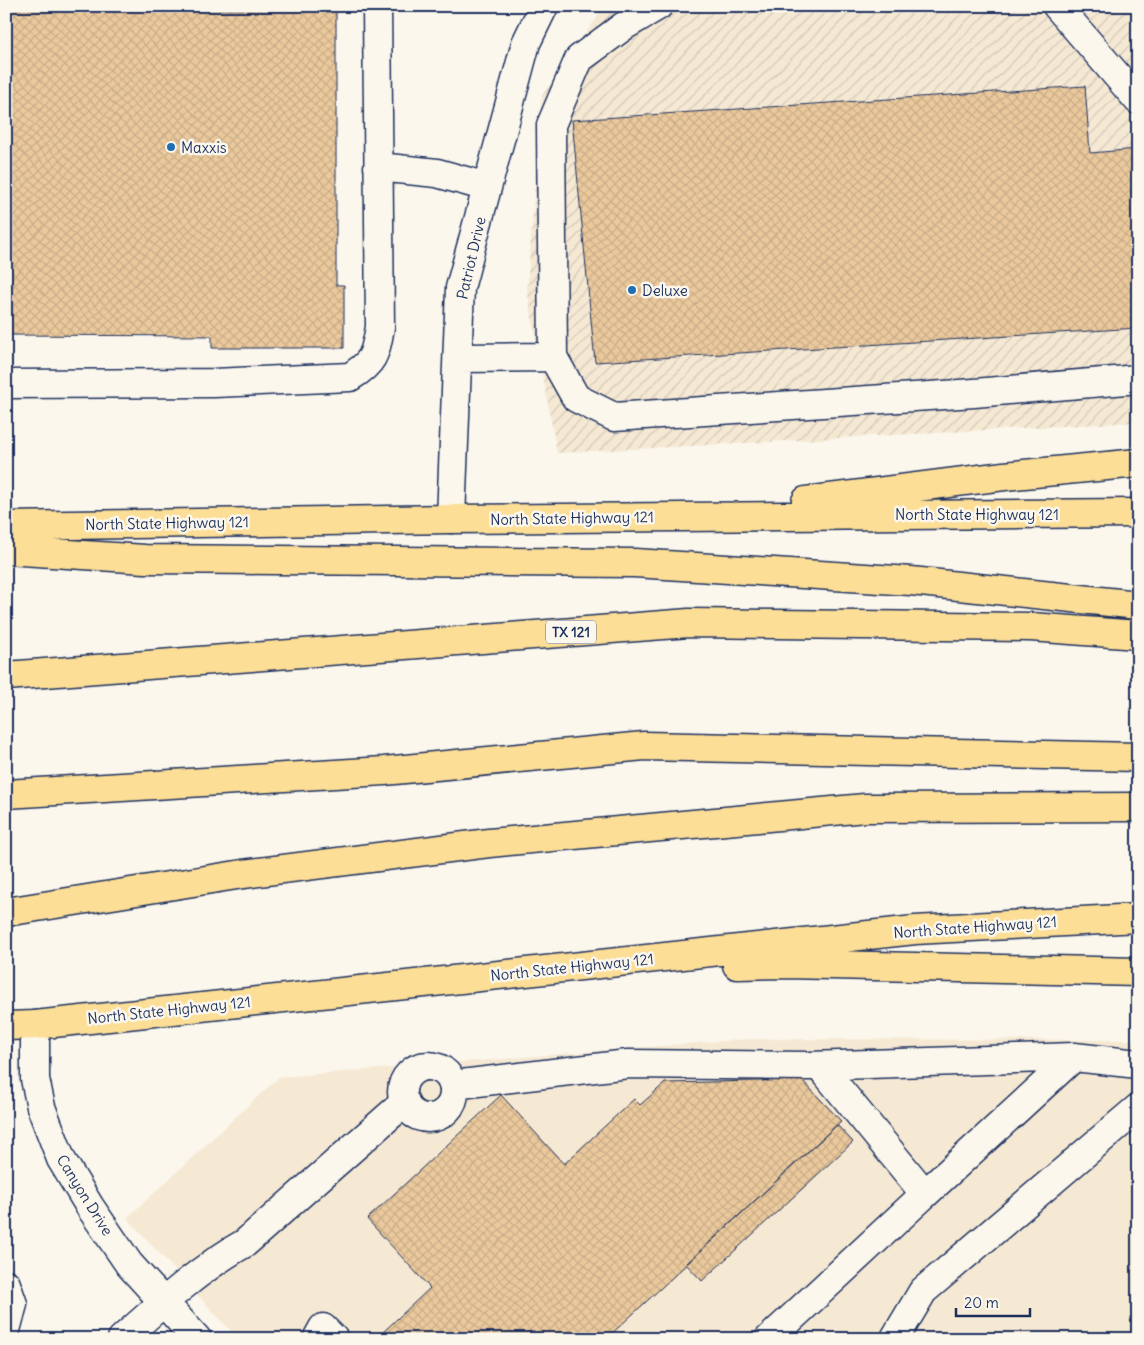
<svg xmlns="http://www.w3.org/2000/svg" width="1144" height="1345" viewBox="0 0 1144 1345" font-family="Delius,sans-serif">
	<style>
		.built { fill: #f6e9d4 }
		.industrial { fill: url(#industrial-furrows) }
		.building { fill: url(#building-cross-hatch); stroke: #1b2f5e }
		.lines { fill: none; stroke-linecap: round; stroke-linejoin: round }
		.minor-casing { stroke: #1b2f5e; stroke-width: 31 }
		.major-casing { stroke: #1b2f5e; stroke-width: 31 }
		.highway-casing { stroke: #1b2f5e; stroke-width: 31 }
		.minor { stroke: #fbf7ec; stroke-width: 28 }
		.major { stroke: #fdde96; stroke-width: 28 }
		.highway { stroke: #fdde96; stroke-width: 28 }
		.poi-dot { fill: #1f6fb2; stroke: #fbf7ec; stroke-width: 2 }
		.labels { text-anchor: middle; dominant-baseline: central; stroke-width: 5; stroke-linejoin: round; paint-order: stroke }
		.shield { fill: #fbf7ec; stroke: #5e6b89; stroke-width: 1 }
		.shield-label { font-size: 14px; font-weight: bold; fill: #1b2f5e }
		.poi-label { font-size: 15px; fill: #1b2f5e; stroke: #fbf7ec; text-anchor: start }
		.street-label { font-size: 15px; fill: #1b2f5e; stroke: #fbf7ec }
	</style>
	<defs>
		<pattern id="industrial-furrows" width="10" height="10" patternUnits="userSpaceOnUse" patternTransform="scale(1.25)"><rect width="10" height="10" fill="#f6e9d4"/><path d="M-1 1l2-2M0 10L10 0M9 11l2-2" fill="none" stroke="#d2c8b8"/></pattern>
		<pattern id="building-cross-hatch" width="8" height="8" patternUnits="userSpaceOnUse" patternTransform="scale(1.25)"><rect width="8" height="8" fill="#ebc99c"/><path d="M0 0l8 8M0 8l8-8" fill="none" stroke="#c9ad89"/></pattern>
	</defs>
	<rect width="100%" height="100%" fill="#fbf7ec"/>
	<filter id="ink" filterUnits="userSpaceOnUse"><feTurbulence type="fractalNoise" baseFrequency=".02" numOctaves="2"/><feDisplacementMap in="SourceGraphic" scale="10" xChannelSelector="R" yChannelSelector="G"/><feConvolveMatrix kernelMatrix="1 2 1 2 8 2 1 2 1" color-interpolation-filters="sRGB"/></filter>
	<g filter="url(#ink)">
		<!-- built -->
		<path class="built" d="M746 1039 1138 1040V1339H238L127 1218 279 1077Z"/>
		<!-- industrial -->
		<path class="industrial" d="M605 6H1124L1138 22V422L557 453 527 290 542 96Z"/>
		<!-- building -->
		<path class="building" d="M6 8 336 10V285H344V348H212V336L6 335Z
			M1085 86 1090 153 1138 149V328L595 362 572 120Z
			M802 1080 841 1121 606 1339H388L382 1333 430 1288 367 1219 501 1095 564 1164 634 1099 640 1105 665 1083Z
			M837 1125 853 1142 702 1281 686 1264Z"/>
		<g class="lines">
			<defs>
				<path id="minor" d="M1057 6 1138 100
					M378 167 437 173 487 187
					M553 357 551 125 579 59 624 26 658 6
					M458 358 553 357 576 398 614 417 974 393 1138 379
					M6 384 214 383 350 377C374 362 375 355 380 327L377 6
					M451 519 460 288 526 43 544 6
					M35 1025V1079L41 1107 61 1159 90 1207 129 1264 197 1339
					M820 1066 925 1194 1074 1057
					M402 1092a26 26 0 1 1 52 0a26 26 0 1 1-52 0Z
					M453 1085 628 1064 810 1066 1074 1057 1138 1064
					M6 1284 13 1304 6 1330
					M895 1338 923 1291 1138 1108
					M122 1339C160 1305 200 1268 245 1243L405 1102
					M317 1339 323 1328 334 1339
					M769 1339 925 1194"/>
				<path id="major" d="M806 501 1004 476 1138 463
					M6 526 451 519 1138 513
					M737 965 787 964 1138 972
					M6 1026 35 1025 915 930 1138 918"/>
				<path id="highway" d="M6 550 145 559 635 563 911 581 1138 605
					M6 676 689 623 1031 627 1138 635
					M6 794 384 771 644 746 1138 757
					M6 912 243 874 489 843 865 808 1138 807"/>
			</defs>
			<!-- minor casing -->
			<use href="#minor" class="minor-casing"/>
			<!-- major casing -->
			<use href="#major" class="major-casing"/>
			<!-- highway casing -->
			<use href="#highway" class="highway-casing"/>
			<!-- minor -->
			<use href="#minor" class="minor"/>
			<!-- major -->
			<use href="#major" class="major"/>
			<!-- highway -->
			<use href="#highway" class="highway"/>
		</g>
	</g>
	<!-- markers -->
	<g class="poi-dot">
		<circle cx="171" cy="147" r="5"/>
		<circle cx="632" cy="290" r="5"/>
	</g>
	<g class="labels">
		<!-- shield labels -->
		<rect class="shield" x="546" y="620.5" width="50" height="23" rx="4"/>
		<g class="shield-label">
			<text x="571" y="632">TX 121</text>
		</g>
		<!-- poi labels -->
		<g class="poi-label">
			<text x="181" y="147">Maxxis</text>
			<text x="642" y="290">Deluxe</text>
		</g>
		<!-- street labels -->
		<g class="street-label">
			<text transform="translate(471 258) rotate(-77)">Patriot Drive</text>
			<text x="977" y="514">North State Highway 121</text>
			<text transform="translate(572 518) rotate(-1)">North State Highway 121</text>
			<text transform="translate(167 523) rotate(-1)">North State Highway 121</text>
			<text transform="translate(975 927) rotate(-4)">North State Highway 121</text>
			<text transform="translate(572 967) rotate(-6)">North State Highway 121</text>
			<text transform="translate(169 1010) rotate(-6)">North State Highway 121</text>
			<text transform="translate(85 1195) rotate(58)">Canyon Drive</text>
		</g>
	</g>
	<!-- margin -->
	<rect width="1144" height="1345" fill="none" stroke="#fbf7ec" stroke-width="25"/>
	<rect x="12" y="12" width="1119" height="1320" fill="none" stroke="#1b2f5e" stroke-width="2" filter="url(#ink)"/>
	<!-- scale -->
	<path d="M956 1308v8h74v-8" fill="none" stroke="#1b2f5e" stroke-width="2.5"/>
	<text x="964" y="1308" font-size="15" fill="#1b2f5e" stroke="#fbf7ec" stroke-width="4" paint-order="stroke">20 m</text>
</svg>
